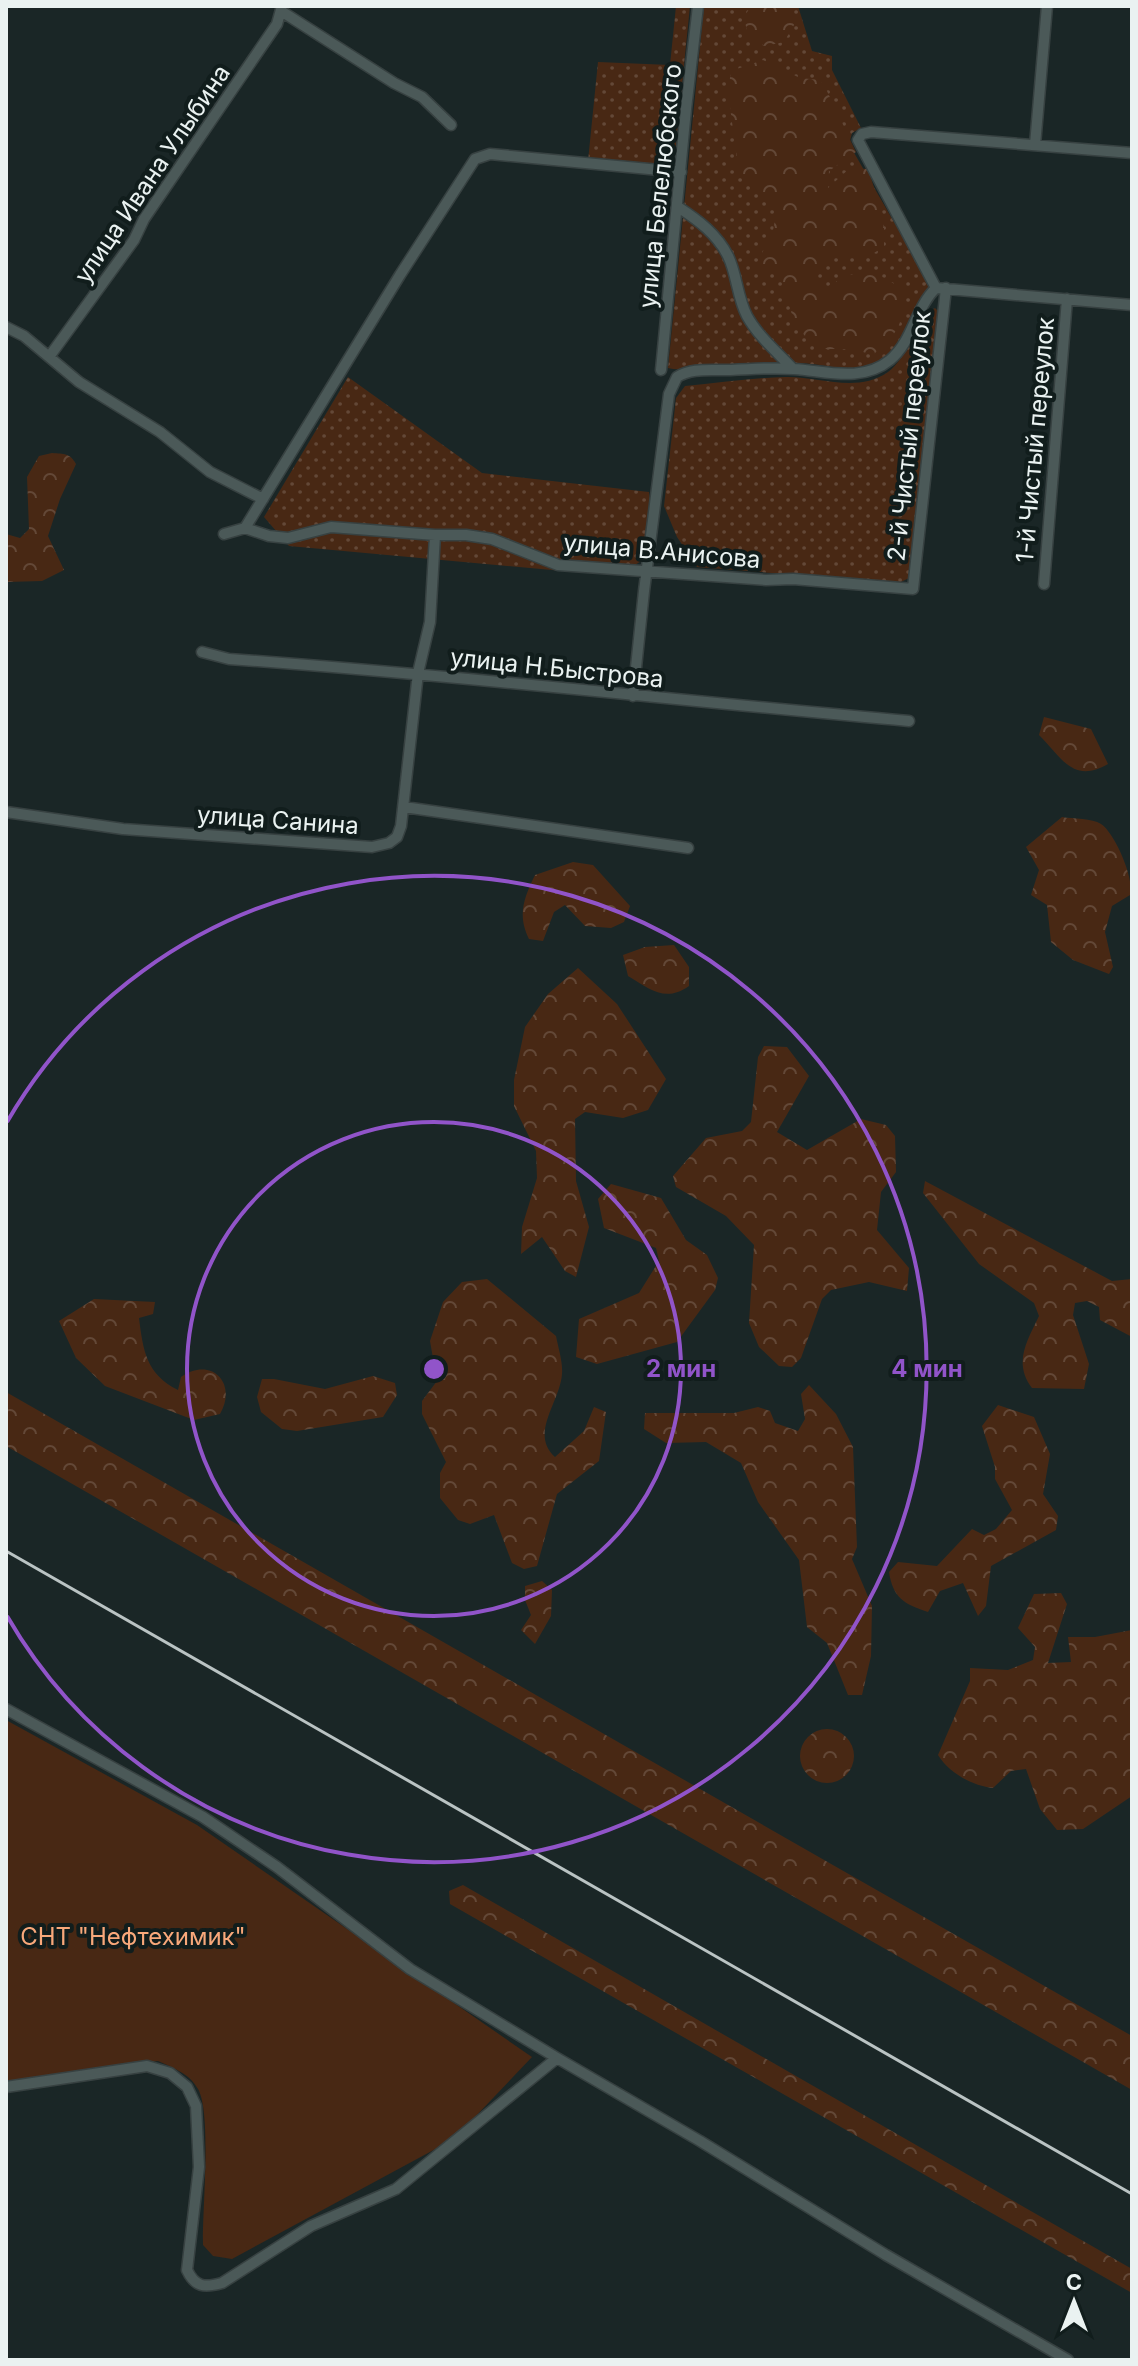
<svg xmlns="http://www.w3.org/2000/svg" width="1138" height="2366" viewBox="0 0 1138 2366" font-family="Inter,sans-serif">
	<style>
		.grass { fill: url(#grass-dots) }
		.forest { fill: url(#forest-crowns) }
		.garden { fill: #482814 }
		.lines { fill: none; stroke-linecap: round; stroke-linejoin: round }
		.minor-casing { stroke: #374141; stroke-width: 13 }
		.minor { stroke: #4b5958; stroke-width: 10 }
		.rail { stroke: #bac3c3; stroke-width: 3 }
		.ring { fill: none; stroke: #9154c9; stroke-width: 4 }
		.labels { text-anchor: middle; dominant-baseline: central; stroke-width: 8; stroke-linejoin: round; paint-order: stroke }
		.street-label { font-size: 24px; fill: #eaf2f1; stroke: #111d1c }
		.park-label { font-size: 24px; fill: #f8a87a; stroke: #111d1c }
		.centre { fill: #9154c9; stroke: #111d1c; stroke-width: 4 }
		.ring-label { font-size: 24px; text-anchor: middle; font-weight: bold; fill: #9154c9; stroke: #111d1c; stroke-width: 8; stroke-linejoin: round; paint-order: stroke }
	</style>
	<defs>
		<pattern id="grass-dots" width="8" height="8" patternUnits="userSpaceOnUse" patternTransform="scale(2)"><rect width="8" height="8" fill="#482814"/><path d="M2 2h.1M6 6h.1" fill="none" stroke="#634837" stroke-width="1.8" stroke-linecap="round"/></pattern>
		<pattern id="forest-crowns" width="20" height="18" patternUnits="userSpaceOnUse" patternTransform="scale(2)"><rect width="20" height="18" fill="#482814"/><path d="M2 6a3 3 0 1 1 6 0M12 15a3 3 0 1 1 6 0" fill="none" stroke="#634837"/></pattern>
	</defs>
	<rect width="100%" height="100%" fill="#1a2626"/>
	<!-- grass -->
	<path class="grass" d="M676 6H690L675 154 671 162 660 166 588 161 598 62 670 65Z
		M704 6H798L812 51 832 56V70L861 128 852 133 849 144 932 288C920 309 903 348 883 359 850 378 830 363 798 363 773 362 748 365 723 365 708 366 681 372 668 368Z
		M935 308 939 312 909 578 899 583 697 567 677 537 664 506 676 398 685 386C718 383 751 378 785 377 819 376 856 394 888 372 907 359 921 314 935 308Z
		M348 377 482 473 649 492 651 508 641 561 632 567 590 564 563 571 289 546 264 517Z"/>
	<!-- forest -->
	<path class="forest" d="M751 6 790 7 794 25 784 42 765 46 748 36 744 17Z
		M763 60 800 78 820 80 826 89 856 152 829 171 828 188 850 168 868 169 884 218V247L867 257 825 256 815 284 824 289C857 268 869 266 902 289 903 327 901 329 873 355L853 349H817L795 325 780 274 760 272 758 261 773 231 778 203 757 192 738 167 728 92 731 71Z
		M52 453C64 454 70 453 76 464L60 499 48 536 64 570 42 581 6 582V534L20 538 29 529 27 477 39 456Z
		M1044 717 1091 729 1108 764C1073 784 1062 758 1039 735Z
		M1062 817C1073 819 1092 818 1101 824 1115 833 1135 880 1130 895L1112 906 1105 932 1113 967 1109 974 1073 960 1051 942 1047 905 1031 895 1039 870 1026 847Z
		M573 862 593 865 630 906 624 922 611 928 585 926 565 905 554 912 543 941 529 939C517 915 524 898 535 875Z
		M674 945 689 967V986C665 1003 650 989 628 976L623 955 645 947Z
		M578 968 617 1004 666 1079 648 1110 623 1118 585 1112 575 1119 576 1181 589 1227 576 1277 565 1271 542 1237 521 1254 522 1227 537 1178 536 1151 514 1106V1080L525 1027 548 994Z
		M764 1046 787 1047 809 1076 777 1132 807 1150 861 1119 886 1125 895 1136 896 1172 881 1192 877 1230 909 1268 907 1291 869 1282 831 1290 822 1299 801 1358 792 1367 779 1366 759 1347 749 1323 754 1245 726 1216 676 1187 673 1176 706 1138 742 1131 751 1122 758 1057Z
		M925 1181 1112 1281 1132 1279V1337L1100 1320 1099 1307 1087 1301 1075 1303 1073 1315 1089 1364 1084 1389 1032 1388C1013 1363 1027 1341 1039 1316L1034 1303 979 1264 923 1193Z
		M611 1184 661 1198 686 1240 707 1255 718 1278 715 1290 677 1342 597 1364 576 1357 579 1319 639 1293 659 1261 656 1248 604 1228 598 1199Z
		M487 1279 556 1336C558 1347 563 1362 562 1374 560 1402 529 1434 555 1457L584 1431 594 1407 606 1412 599 1461 557 1494 537 1566 524 1569 512 1563 494 1515 470 1524 458 1520 440 1498V1473L446 1462 422 1414V1401L437 1381 430 1341 443 1302 462 1282Z
		M94 1299 155 1302 153 1314 139 1318C143 1350 146 1374 178 1390L181 1377C211 1356 238 1383 220 1414L194 1420 105 1386 76 1358 59 1321Z
		M373 1376 395 1383 397 1395 383 1417 297 1431 282 1429 261 1412 257 1397 262 1379H274L325 1389Z
		M809 1385 836 1414 853 1447 857 1547 852 1559 872 1606 871 1656 862 1695H848L827 1643 807 1627 799 1560 758 1502 741 1463 706 1442 666 1443 644 1429 645 1413H734L758 1407 770 1411 775 1423 798 1431 805 1419 801 1394Z
		M6 1392 1132 2036V2090L6 1446Z
		M998 1405 1034 1417 1050 1454 1043 1494 1058 1516 1056 1530 991 1566 986 1606 978 1616 963 1583 940 1591 928 1612C904 1604 893 1598 889 1572L898 1562 937 1566 972 1529 984 1535 996 1529 1012 1510 995 1479V1467L982 1426Z
		M542 1581 552 1590 551 1616 535 1644 521 1630 531 1615 525 1600V1586Z
		M1061 1593 1067 1604 1048 1663 1071 1662 1068 1637H1095L1132 1630V1796L1083 1829 1057 1830 1040 1809 1026 1769 1011 1771 993 1788C973 1786 949 1773 938 1755L970 1681V1668L1008 1670 1033 1660 1035 1647 1018 1628 1034 1594Z
		M800 1756a27 27 0 1 1 54 0a27 27 0 1 1-54 0Z
		M463 1885 1132 2269V2293L450 1904 449 1891Z"/>
	<!-- garden -->
	<path class="garden" d="M6 1720 197 1825 532 2057 454 2139 232 2259 213 2256 203 2245C202 2211 212 2114 198 2089 189 2073 173 2068 158 2061L6 2082Z"/>
	<g class="lines">
		<defs>
			<path id="minor" d="M281 11 394 83 422 97 451 125
				M1035 145 1047 6
				M678 207C698 220 717 234 728 256 737 274 737 297 747 316 758 336 777 352 793 369
				M936 288 858 140 862 134 871 132 1132 153
				M6 327 24 336 79 382 160 432 210 472 263 499
				M49 357 134 240 144 219 277 24 282 6
				M661 370 686 109 698 6
				M245 528 400 275 475 159 490 154 681 172
				M224 534 245 528 269 536 288 538 331 527 435 535H466L492 539 558 565 766 580 793 579 913 589 946 288
				M1044 584 1067 299
				M202 652 229 659C456 675 682 701 909 721
				M633 696 644 591 669 394 677 377C690 369 705 370 719 370 744 370 769 367 794 369 826 371 862 383 890 360 913 341 915 308 936 288L1132 305
				M404 807 688 848
				M6 812 123 829 372 847 389 843 397 837 401 826 418 673 430 622 435 535
				M6 1709 203 1817 277 1867 410 1969 557 2058 700 2141 886 2255 1068 2360
				M6 2087 147 2066 170 2073 187 2087 196 2106 199 2167 187 2270C195 2287 204 2288 222 2283L311 2226 396 2189 557 2058"/>
		</defs>
		<!-- minor casing -->
		<use href="#minor" class="minor-casing"/>
		<!-- minor -->
		<use href="#minor" class="minor"/>
		<!-- rail -->
		<path class="rail" d="M6 1551 1132 2194"/>
	</g>
	<!-- distance rings -->
	<g class="ring">
		<circle cx="434" cy="1369" r="247"/>
		<path d="M7 1122A493 493 0 1 1 7 1616"/>
	</g>
	<g class="labels">
		<!-- street labels -->
		<g class="street-label">
			<text transform="translate(152 174) rotate(-56)">улица Ивана Улыбина</text>
			<text transform="translate(660 186) rotate(-84)">улица Белелюбского</text>
			<text transform="translate(909 436) rotate(-84)">2-й Чистый переулок</text>
			<text transform="translate(1035 440) rotate(-85)">1-й Чистый переулок</text>
			<text transform="translate(662 551) rotate(5)">улица В.Анисова</text>
			<text transform="translate(557 668) rotate(6)">улица Н.Быстрова</text>
			<text transform="translate(278 820) rotate(4)">улица Санина</text>
		</g>
		<!-- park labels -->
		<g class="park-label">
			<text x="133" y="1936">СНТ "Нефтехимик"</text>
		</g>
	</g>
	<circle cx="434" cy="1369" r="12" class="centre"/>
	<g class="ring-label">
		<text x="681" y="1377">2 мин</text>
		<text x="927" y="1377">4 мин</text>
	</g>
	<!-- border -->
	<rect width="1138" height="2366" fill="none" stroke="#eaf2f1" stroke-width="16"/>
	<!-- north arrow -->
	<g transform="translate(1074 2302)" stroke="#111d1c" stroke-width="6" paint-order="stroke">
	<path d="M0-6L14 30L0 20L-14 30Z" fill="#eaf2f1"/>
	<text y="-12" font-size="22" font-weight="bold" text-anchor="middle" fill="#eaf2f1">С</text>
	</g>
</svg>
